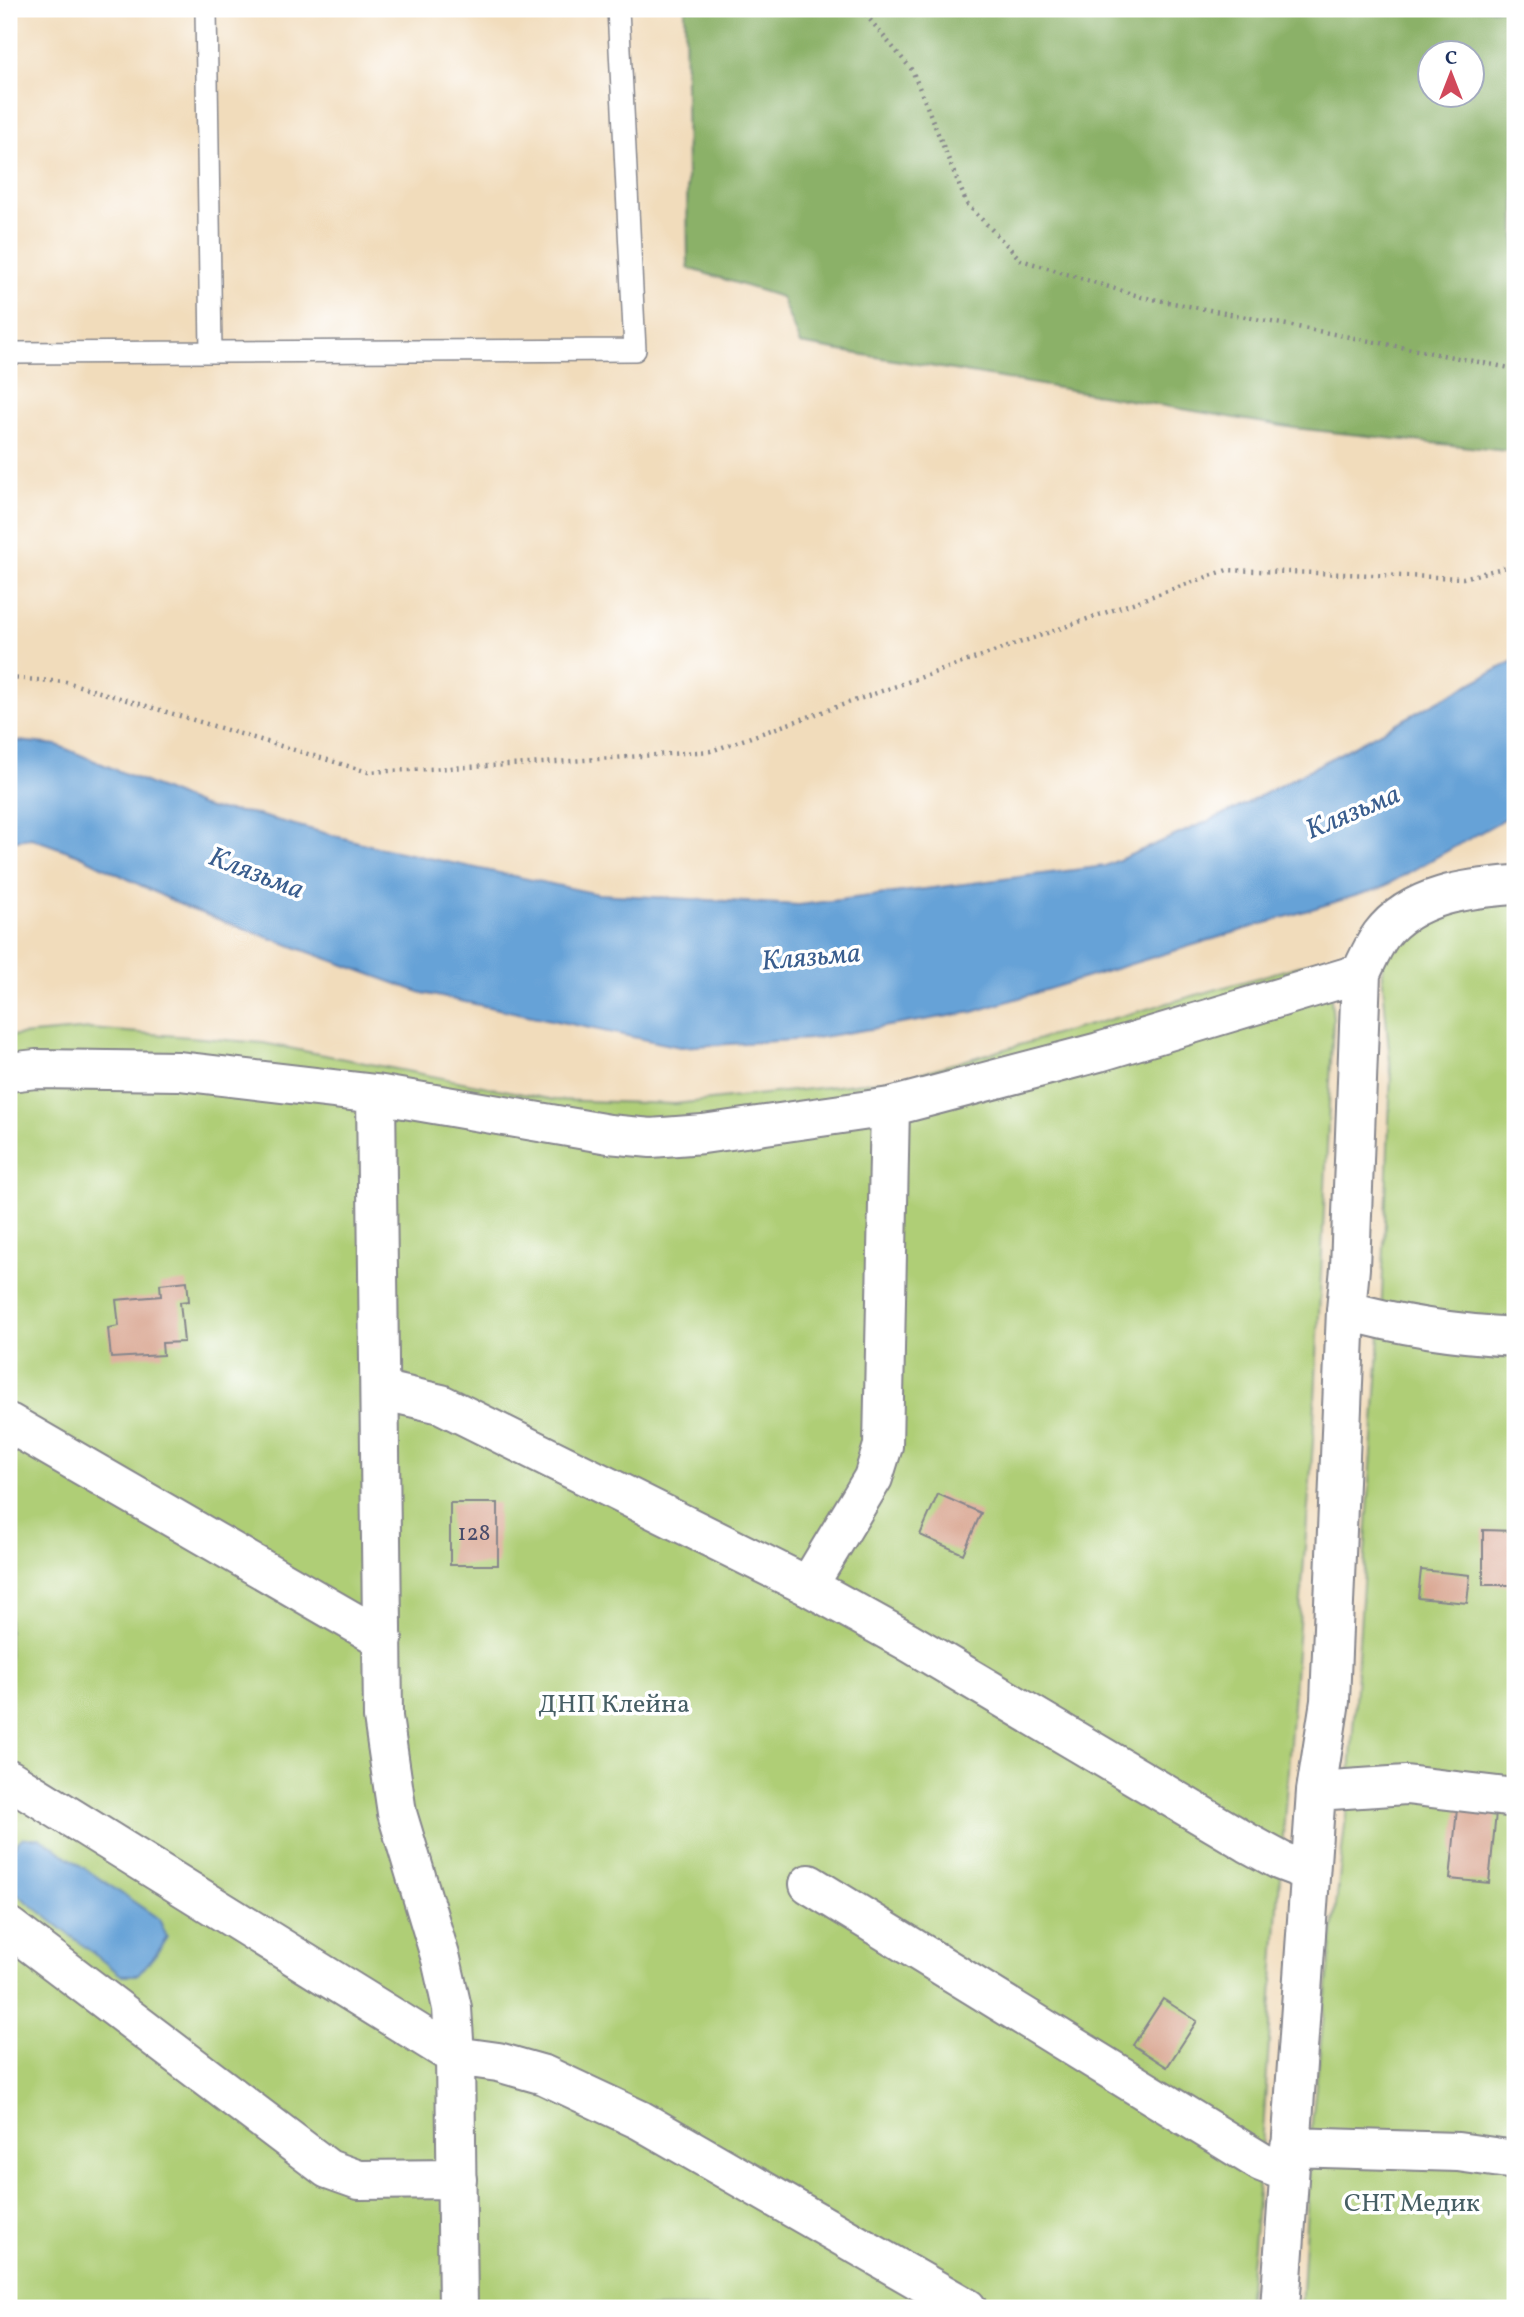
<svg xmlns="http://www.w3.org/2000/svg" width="1524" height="2317" viewBox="0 0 1524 2317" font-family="Vollkorn,serif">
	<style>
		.green { fill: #afce76; stroke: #657e6a; stroke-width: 2 }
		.forest { fill: #8bb167; stroke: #537062; stroke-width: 2; fill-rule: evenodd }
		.water { fill: #66a2d7; stroke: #40689a; stroke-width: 2 }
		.building { fill: #d9a691 }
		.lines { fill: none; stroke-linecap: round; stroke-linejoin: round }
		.lane-casing { stroke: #86868c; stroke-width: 24 }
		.street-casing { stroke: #86868c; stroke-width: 42 }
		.path { stroke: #86868c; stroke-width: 4.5; stroke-dasharray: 2 5; stroke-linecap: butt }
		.lane { stroke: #fff; stroke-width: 21 }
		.street { stroke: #fff; stroke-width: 38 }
		.labels { text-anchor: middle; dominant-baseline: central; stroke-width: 7; stroke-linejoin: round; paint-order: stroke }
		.number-label { font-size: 23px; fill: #4a4d6b }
		.park-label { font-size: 26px; fill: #475f65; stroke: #fff }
		.water-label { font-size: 28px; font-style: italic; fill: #395d8e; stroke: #fff }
	</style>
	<rect width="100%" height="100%" fill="#fff"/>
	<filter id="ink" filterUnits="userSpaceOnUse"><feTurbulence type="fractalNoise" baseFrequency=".0143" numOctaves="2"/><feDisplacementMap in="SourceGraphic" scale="14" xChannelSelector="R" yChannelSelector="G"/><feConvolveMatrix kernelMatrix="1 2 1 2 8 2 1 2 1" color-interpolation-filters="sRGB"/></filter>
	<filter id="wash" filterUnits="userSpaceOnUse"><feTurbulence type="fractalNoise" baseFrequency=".00686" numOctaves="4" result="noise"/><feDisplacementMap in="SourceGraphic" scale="28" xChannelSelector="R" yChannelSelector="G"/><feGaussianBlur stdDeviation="1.57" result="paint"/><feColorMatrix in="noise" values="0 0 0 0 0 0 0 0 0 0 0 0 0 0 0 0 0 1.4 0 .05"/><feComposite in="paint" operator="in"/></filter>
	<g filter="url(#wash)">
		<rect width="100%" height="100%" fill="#f1dcbb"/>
		<!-- green -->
		<path class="green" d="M1515 872V2308H1301L1312 2121 1349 1789 1381 1320 1391 1073 1383 983 1382 906 1435 879Z
			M1327 958 1333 1019 1313 1442 1281 1861 1261 2162 1247 2308H9V1036L91 1029 263 1043 554 1100 675 1104 899 1079Z"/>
		<!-- forest -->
		<path class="forest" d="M685 9H1515V452L1294 428 800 344 781 297 688 268ZM1430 52H1472V94H1430Z"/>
		<!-- water -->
		<path class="water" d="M1515 660V813L1381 888 973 1012 810 1039 680 1047 422 993 187 908 79 855 31 838 9 841V740L57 745 209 809 250 813 377 847 598 894 799 905 1105 866 1234 810Z
			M22 1838H40L159 1919 167 1937 157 1953 138 1975H121L16 1893C8 1870 2 1856 22 1838Z"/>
		<g id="blocks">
			<!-- building -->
			<path class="building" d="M187 1281 189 1301 180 1302 184 1342 162 1343 163 1355 111 1358 108 1328 119 1326 116 1300 161 1296 160 1284Z
				M938 1494 981 1513 963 1554 920 1535Z
				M450 1503H498V1565H450Z
				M1483 1530 1515 1531V1585H1483Z
				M1421 1570 1470 1575 1467 1603 1418 1598Z
				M1457 1809 1496 1813 1489 1883 1450 1879Z
				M1163 1999 1197 2021 1167 2067 1133 2045Z
				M1513 2043H1515V2071L1511 2070Z"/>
		</g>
	</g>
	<g filter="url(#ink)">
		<use href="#blocks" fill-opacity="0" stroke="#86868c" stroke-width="2"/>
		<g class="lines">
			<defs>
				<path id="lane" d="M206 9 211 352
					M9 353 635 350 618 9"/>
				<path id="street" d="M9 1072 36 1069 179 1071 376 1094 609 1134 651 1138 703 1134 890 1107 1099 1052 1361 973
					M376 1094 383 1717 397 1813 441 1959 452 2008 455 2056 458 2308
					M1346 1310C1401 1326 1458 1334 1515 1337
					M380 1390 441 1404 808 1586 907 1641 1248 1843 1281 1861 1310 1872
					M9 1423 383 1639
					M808 1586 873 1478 883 1446 890 1107
					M9 1779 455 2056 498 2062 544 2075 640 2120 967 2308
					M1316 1791 1406 1785 1515 1798
					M809 1884 1261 2162 1289 2173
					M9 1927 328 2169 359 2180 457 2179
					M1290 2147 1458 2152 1515 2160
					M1280 2308 1316 1791 1330 1701 1346 1310 1350 1268 1361 973C1367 961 1373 946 1381 935 1411 895 1469 888 1515 885"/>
			</defs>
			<!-- lane casing -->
			<use href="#lane" class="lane-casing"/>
			<!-- street casing -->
			<use href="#street" class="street-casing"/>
			<!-- path -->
			<path class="path" d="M861 9 912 70 967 204 1021 260 1142 297 1515 369
				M9 678 66 682 368 772 529 764 711 751 1227 570 1463 578 1515 565"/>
			<!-- lane -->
			<use href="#lane" class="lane"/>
			<!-- street -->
			<use href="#street" class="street"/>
		</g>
	</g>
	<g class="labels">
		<!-- number labels -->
		<g class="number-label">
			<text x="474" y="1534">128</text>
		</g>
		<!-- park labels -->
		<g class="park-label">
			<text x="614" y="1705">ДНП Клейна</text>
			<text x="1412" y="2204">СНТ Медик</text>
		</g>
		<!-- water labels -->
		<g class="water-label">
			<text transform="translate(1353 813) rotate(-23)">Клязьма</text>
			<text transform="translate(256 874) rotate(21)">Клязьма</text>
			<text transform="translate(811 958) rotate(-5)">Клязьма</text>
		</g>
	</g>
	<!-- margin -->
	<rect width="1524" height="2317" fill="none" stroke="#fff" stroke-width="35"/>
	<!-- north arrow -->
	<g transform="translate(1451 74)"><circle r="33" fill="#ffffff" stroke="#a4acbf" stroke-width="2"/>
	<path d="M0-5L12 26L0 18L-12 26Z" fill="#d1495b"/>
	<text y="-10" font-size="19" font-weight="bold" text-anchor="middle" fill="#1b2f5e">С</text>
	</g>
</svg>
